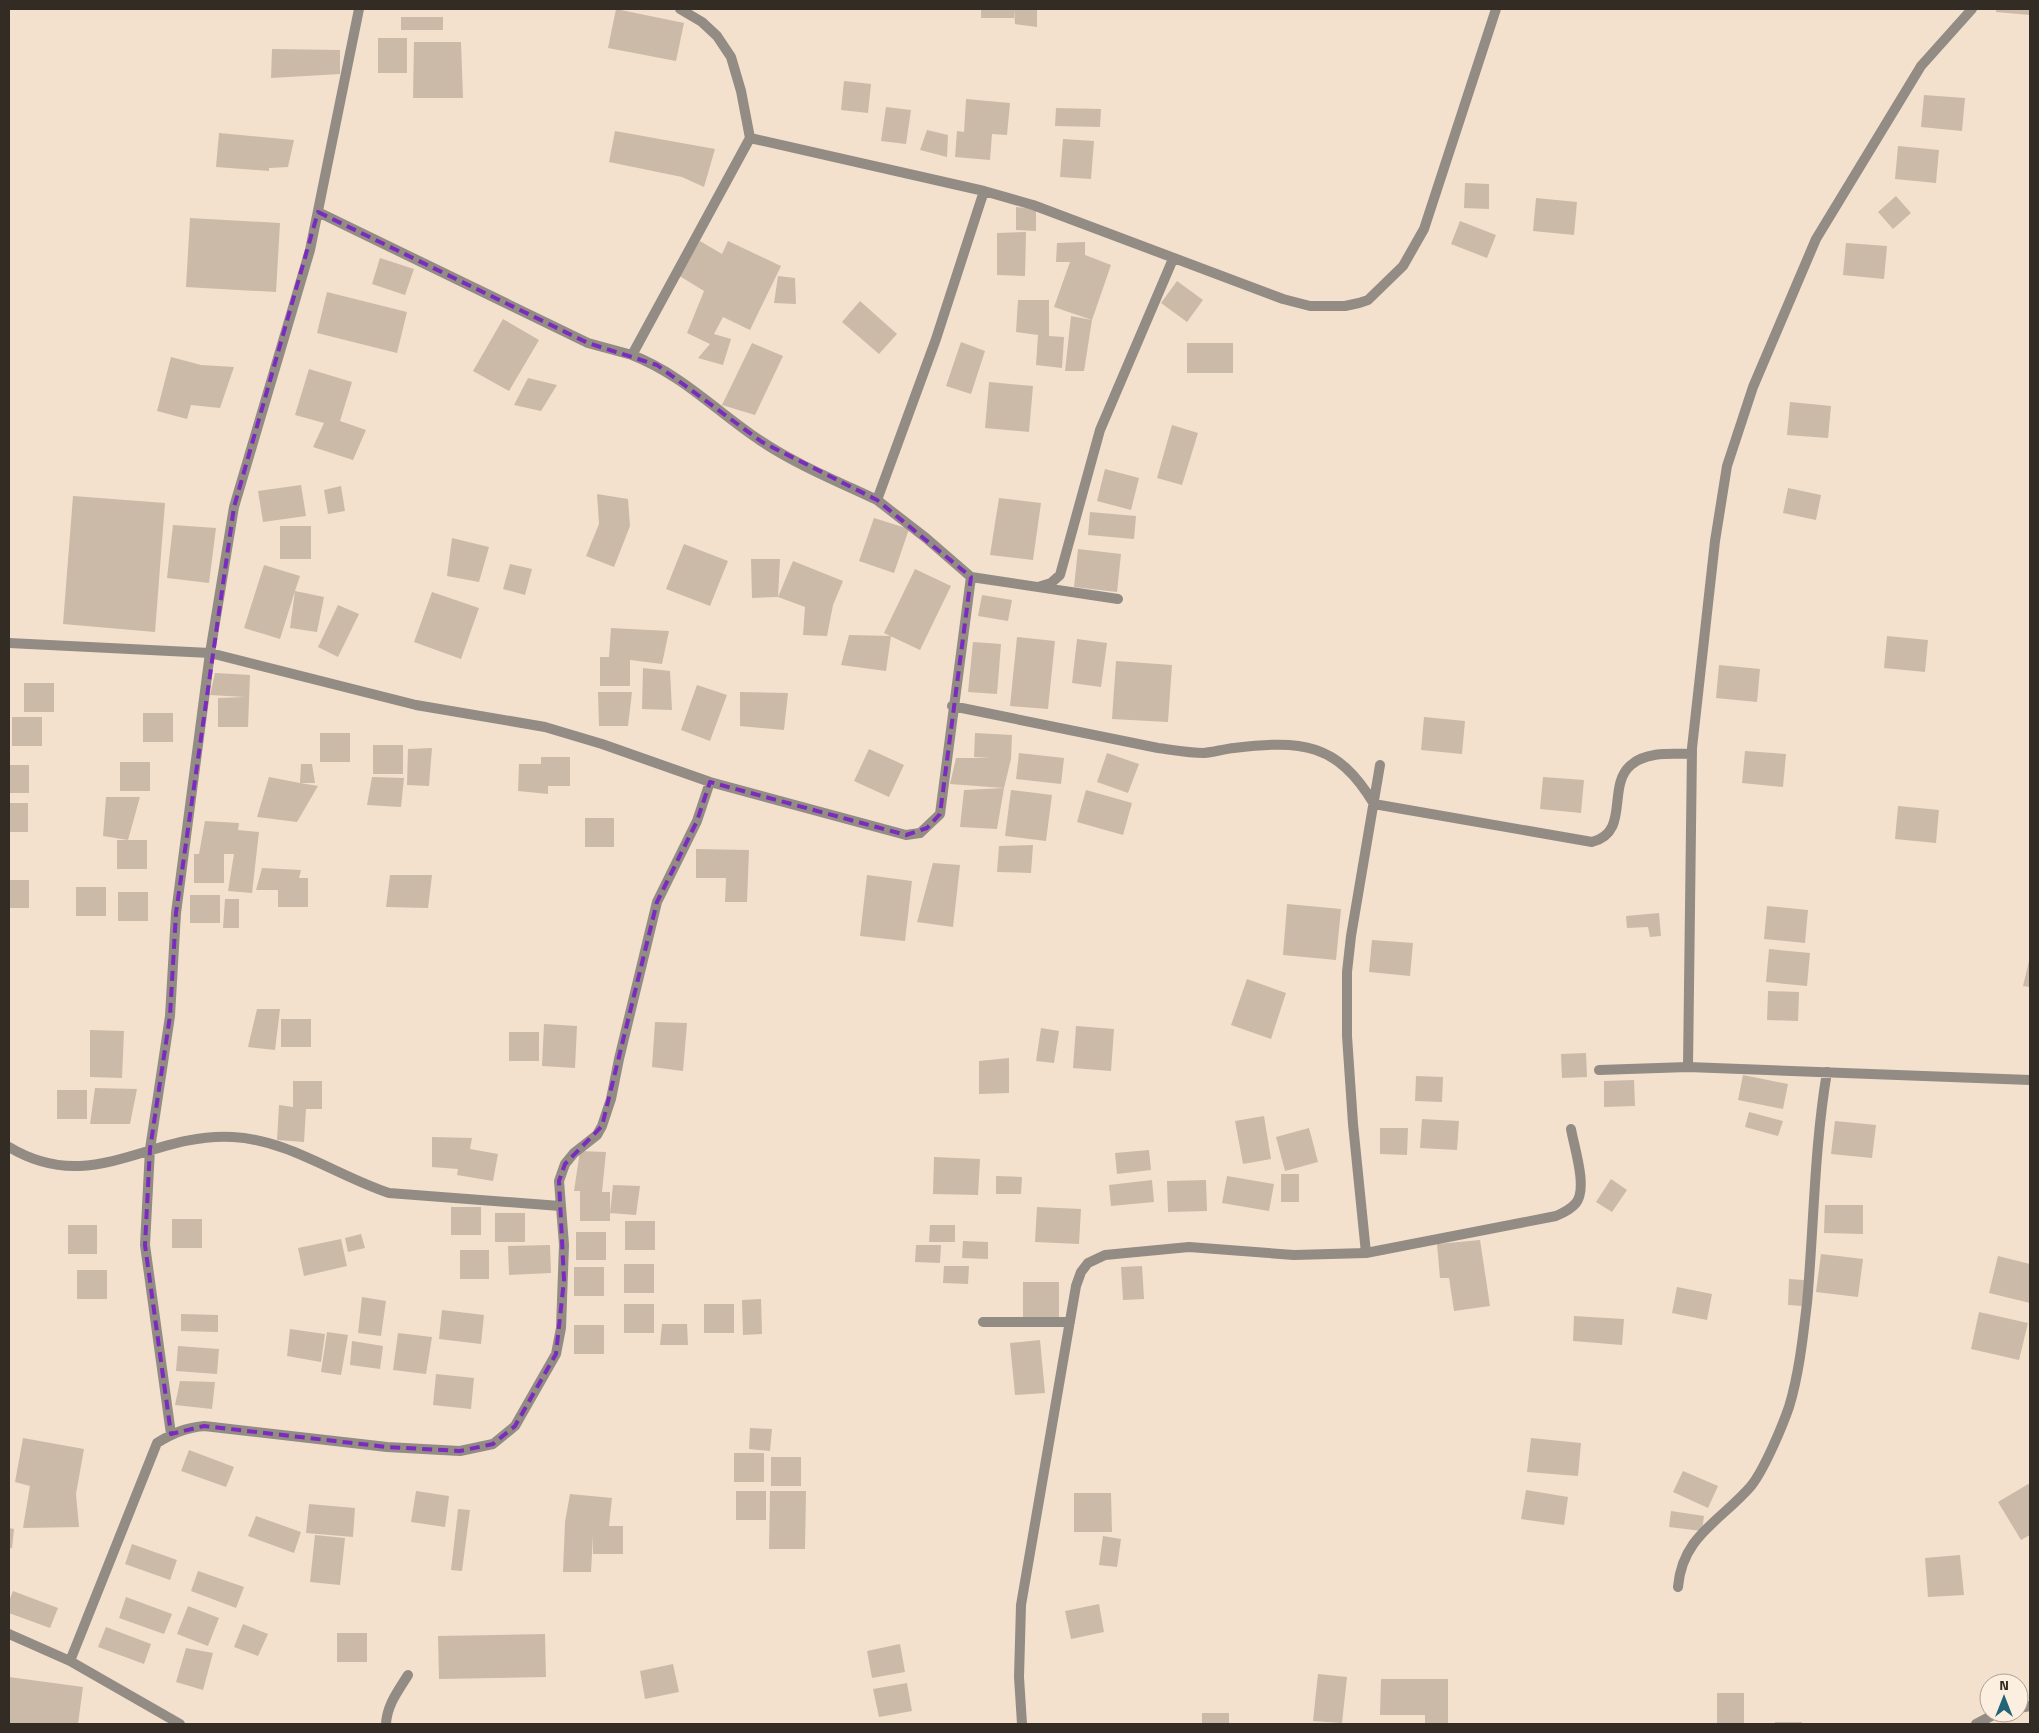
<svg xmlns="http://www.w3.org/2000/svg" width="2039" height="1733" viewBox="0 0 2039 1733" font-family="'Titillium Web',sans-serif">
	<style>
		.building { fill: #cbbaa7 }
		.lines { fill: none; stroke-linecap: round; stroke-linejoin: round }
		.minor { stroke: #938c84; stroke-width: 10 }
		.marked { fill: none; stroke: #7b2cbf; stroke-width: 4; stroke-dasharray: 10 6; stroke-linejoin: round }
	</style>
	<rect width="100%" height="100%" fill="#f3e1ce"/>
	<!-- building -->
	<path class="building" d="M616 9 684 23 676 61 608 48Z
		M981 9H1014V18H981Z
		M1014 9H1037V27L1015 24Z
		M1996 9H2030V15L1996 12Z
		M401 17H443V30H401Z
		M378 38H407V73H378Z
		M414 42H461L463 98H413Z
		M272 49 340 50V74L271 78Z
		M844 81 871 84 868 113 841 110Z
		M1924 95 1965 98 1962 131 1921 127Z
		M966 99 1010 103 1007 135 992 134 990 160 955 157 957 131 964 132Z
		M886 107 911 110 906 144 881 141Z
		M1056 108 1101 109 1100 127 1055 126Z
		M927 130 948 135 947 157 920 150Z
		M615 131 715 149 704 187 682 177 609 162Z
		M219 133 294 140 288 167 269 168V171L216 167Z
		M1063 139 1094 141 1091 179 1060 177Z
		M1898 146 1939 150 1936 183 1895 179Z
		M1465 183 1489 184V209L1464 208Z
		M1896 196 1911 213 1893 229 1878 212Z
		M1536 198 1577 202 1574 235 1533 231Z
		M1016 207 1036 209V231L1016 230Z
		M190 218 280 223 276 292 186 287Z
		M1460 221 1496 235 1487 258 1451 244Z
		M1026 232 1025 276 997 275V233Z
		M700 241 722 254 728 241 781 266 750 330 723 317 714 334 731 339 723 365 698 358 710 344 687 333 704 291 678 275Z
		M1085 242V255L1111 265 1092 320 1084 371H1065L1071 316 1092 320 1054 307 1070 262H1056L1057 243Z
		M1846 243 1887 246 1884 279 1843 275Z
		M380 258 414 269 405 295 372 284Z
		M778 276 795 278 796 304 774 303Z
		M1177 281 1203 300 1187 322 1161 303Z
		M327 292 407 312 397 353 317 333Z
		M1018 300H1049V336L1064 337 1062 368 1036 365 1038 335 1016 332Z
		M860 301 897 334 879 354 842 322Z
		M503 319 539 340 509 391 473 371Z
		M961 342 985 351 971 394 946 386Z
		M752 343 783 356 755 415 722 405Z
		M1187 343H1233V373H1187Z
		M171 357 201 365 234 367 220 408 191 405 187 419 157 411Z
		M309 369 352 382 340 421 366 430 353 460 313 447 324 423 295 415Z
		M528 378 557 385 541 411 514 405Z
		M989 382 1033 386 1029 432 985 428Z
		M1790 402 1831 406 1828 438 1787 435Z
		M1172 425 1198 433 1182 485 1157 478Z
		M1105 469 1139 478 1131 510 1097 501Z
		M301 485 306 516 263 522 258 491Z
		M341 486 345 511 328 514 324 490Z
		M1788 488 1821 495 1816 520 1783 513Z
		M597 494 628 499 630 526 614 567 586 556 599 524Z
		M73 496 165 503 155 632 63 624Z
		M999 498 1041 503 1033 560 990 555Z
		M1090 512 1136 516 1134 539 1088 535Z
		M874 518 909 529 894 573 859 561Z
		M173 525 216 528 209 583 167 578Z
		M280 526H311V559H280Z
		M452 538 489 547 479 582 447 576Z
		M684 544 728 561 710 606 666 589Z
		M1078 549 1121 554 1117 592 1074 587Z
		M751 559H780L778 597 752 598Z
		M793 561 843 581 833 605 827 636 803 635 805 607 778 597Z
		M510 564 532 569 525 595 503 589Z
		M264 565 300 576 295 591 324 597 317 632 290 628 295 591 280 639 244 628Z
		M915 569 951 586 920 650 884 633Z
		M432 592 479 608 461 659 414 642Z
		M982 595 1012 600 1008 621 978 616Z
		M338 605 359 614 338 657 318 647Z
		M611 628 669 631 662 664 630 660V686H600V657H609Z
		M849 635 891 636 886 671 841 665Z
		M1887 636 1928 640 1925 672 1884 668Z
		M1017 637 1055 641 1048 709 1010 706Z
		M1077 639 1107 643 1101 687 1072 683Z
		M973 642 1001 644 997 694 968 692Z
		M1116 661 1172 665 1168 722 1112 719Z
		M1719 665 1760 669 1757 702 1716 698Z
		M643 668 670 671 672 710 642 709Z
		M215 673 250 675 248 727H218V698L245 697 210 695Z
		M24 683H54V712H24Z
		M697 685 727 695 710 741 681 730Z
		M598 692H632L628 726H599Z
		M740 692 788 693 784 730 740 726Z
		M143 713H173V742H143Z
		M12 717H42V746H12Z
		M1424 717 1465 721 1462 754 1421 750Z
		M320 733H350V762H320Z
		M975 733 1012 735 1011 759 1004 788 950 784 956 758H990L974 757Z
		M373 745H403V774H373Z
		M432 748 429 786 407 785 408 749Z
		M869 749 904 765 889 797 854 781Z
		M1745 751 1786 754 1783 787 1742 783Z
		M1019 753 1064 758 1061 784 1016 779Z
		M1107 753 1139 764 1128 793 1097 782Z
		M541 757H570V786H548V794L518 791 519 764H541Z
		M120 762H150V791H120Z
		M301 764H312L315 783H300L318 786 297 822 257 817 269 777 300 783Z
		M9 765H29V793H9Z
		M372 777 404 778 401 807 367 805Z
		M1543 777 1584 780 1581 813 1540 809Z
		M1004 788 997 829 960 827 964 790Z
		M1011 790 1052 795 1046 841 1005 836Z
		M1086 790 1132 803 1123 835 1077 822Z
		M106 797H140L128 840 103 836Z
		M9 803H28V832H9Z
		M1898 806 1939 810 1936 843 1895 839Z
		M585 818H614V847H585Z
		M205 821 239 823 238 830 259 832 252 893 228 891 234 854H224V883H194V854H199Z
		M117 840H147V869H117Z
		M1033 845 1031 873 997 872 999 846Z
		M696 849 749 850 747 902H725L726 878H696Z
		M933 863 960 865 953 927 917 922Z
		M262 868 301 870 299 878H308V907H278V890H256Z
		M390 875H432L428 908 386 907Z
		M867 875 912 881 905 941 860 936Z
		M9 880H29V908H9Z
		M76 887H106V916H76Z
		M118 892H148V921H118Z
		M190 895H220V923H190Z
		M225 899H239V928H223Z
		M1287 904 1341 909 1336 960 1283 955Z
		M1767 906 1808 910 1805 943 1764 939Z
		M1659 913 1661 936 1650 937 1648 927 1627 928 1626 916Z
		M1372 940 1413 943 1410 976 1369 972Z
		M1769 949 1810 953 1807 986 1766 982Z
		M2030 957V987L2023 986Z
		M1247 979 1286 993 1271 1039 1231 1025Z
		M1768 991 1799 992 1798 1021 1767 1020Z
		M257 1009H280L275 1050 248 1047Z
		M281 1019H311V1047H281Z
		M655 1022 687 1023 683 1071 652 1067Z
		M544 1024 577 1026 575 1068 542 1066Z
		M1076 1026 1114 1029 1111 1071 1073 1068Z
		M1041 1028 1059 1031 1054 1063 1036 1061Z
		M90 1030 124 1031 122 1078 90 1077Z
		M509 1032H539V1061H509Z
		M1586 1053 1587 1077 1562 1078 1561 1054Z
		M1009 1058V1093L979 1094V1061Z
		M1743 1075 1788 1084 1783 1109 1738 1100Z
		M1416 1076 1443 1077 1442 1102 1415 1101Z
		M1634 1080 1635 1106 1604 1107V1081Z
		M293 1081H322V1109H306L304 1142 277 1140 279 1105 293 1107Z
		M95 1088 137 1089 130 1124H90Z
		M57 1090H87V1119H57Z
		M1749 1112 1783 1121 1778 1136 1745 1127Z
		M1264 1116 1271 1159 1243 1164 1235 1121Z
		M1422 1119 1459 1121 1457 1150 1420 1148Z
		M1835 1121 1876 1125 1872 1158 1831 1154Z
		M1309 1128 1318 1162 1285 1171 1276 1137Z
		M1380 1128H1408L1407 1155 1380 1154Z
		M432 1137 472 1138 470 1149 498 1154 493 1181 457 1175 458 1169 432 1167Z
		M1149 1150 1151 1170 1117 1174 1115 1153Z
		M580 1151 606 1152 602 1192H610V1221H580V1191H574Z
		M934 1157 980 1159 978 1195 933 1194Z
		M1281 1174H1299V1202H1281Z
		M996 1176 1022 1177 1021 1194H996Z
		M1227 1176 1274 1184 1269 1211 1222 1203Z
		M1611 1179 1627 1190 1612 1212 1596 1202Z
		M1152 1180 1154 1202 1111 1206 1109 1185Z
		M1206 1180 1207 1211 1168 1212 1167 1181Z
		M613 1185 640 1186 636 1215 610 1213Z
		M1825 1205H1863V1234L1824 1233Z
		M451 1207H481V1235H451Z
		M1037 1207 1081 1209 1079 1244 1035 1242Z
		M495 1213H525V1242H495Z
		M172 1219H202V1248H172Z
		M625 1221H655V1250H625Z
		M68 1225H97V1254H68Z
		M930 1225H955V1242H929Z
		M576 1232H606V1260H576Z
		M361 1234 365 1248 348 1252 345 1238Z
		M341 1239 347 1266 304 1276 298 1248Z
		M1480 1240 1490 1306 1454 1311 1449 1278H1440L1437 1244Z
		M963 1241 988 1242V1259L962 1258Z
		M550 1245 551 1273 509 1275 508 1246Z
		M916 1245H941L940 1263 915 1262Z
		M460 1250H489V1279H460Z
		M1821 1254 1863 1259 1858 1297 1816 1292Z
		M1998 1256 2030 1264V1303L1989 1293Z
		M624 1264H654V1293H624Z
		M944 1266H969L968 1284 943 1283Z
		M1142 1266 1144 1299 1123 1300 1121 1267Z
		M574 1267H604V1296H574Z
		M77 1270H107V1299H77Z
		M1789 1279 1804 1280 1803 1306 1788 1305Z
		M1023 1282H1059V1317H1023Z
		M1677 1287 1712 1294 1707 1320 1672 1313Z
		M362 1297 386 1301 381 1336 358 1333Z
		M761 1299 762 1334 743 1335 742 1300Z
		M624 1304H654V1333H624Z
		M704 1304H734V1333H704Z
		M442 1310 484 1315 481 1344 439 1339Z
		M1979 1312 2028 1323 2019 1360 1971 1349Z
		M181 1314 218 1315V1332L181 1331Z
		M1574 1316 1624 1319 1622 1345 1573 1341Z
		M662 1324H687L688 1345H660Z
		M574 1325H604V1354H574Z
		M290 1329 325 1334 321 1362 287 1356Z
		M327 1332 348 1335 341 1375 321 1372Z
		M398 1333 432 1337 426 1374 393 1370Z
		M1040 1340 1045 1393 1015 1395 1010 1343Z
		M352 1341 383 1346 380 1369 350 1365Z
		M178 1346 219 1349 217 1374 176 1371Z
		M436 1374 474 1378 471 1409 433 1405Z
		M180 1381 215 1382 212 1409 175 1405Z
		M750 1428 772 1429 770 1451 749 1449Z
		M23 1438 84 1449 76 1494 79 1527 23 1528 30 1486 15 1482Z
		M1531 1438 1581 1443 1578 1476 1527 1472Z
		M189 1450 234 1467 226 1487 181 1471Z
		M734 1453H764V1482H734Z
		M771 1457H801V1486H771Z
		M1683 1471 1718 1486 1708 1508 1673 1492Z
		M2030 1483V1535L2021 1540 1998 1502Z
		M1526 1490 1568 1497 1564 1525 1521 1519Z
		M416 1491 449 1496 445 1527 411 1522Z
		M736 1491H766V1520H736Z
		M770 1491H806L805 1549H769Z
		M1074 1493H1111L1112 1532H1074Z
		M570 1494 612 1498 609 1526H623V1554H593V1535L591 1572H563L565 1522Z
		M309 1504 355 1508 353 1537 306 1533Z
		M458 1509 470 1510 462 1571 451 1570Z
		M1671 1511 1704 1516 1702 1531 1669 1527Z
		M256 1516 301 1532 294 1553 248 1536Z
		M9 1528 14 1529 12 1548H9Z
		M315 1535 345 1538 340 1585 310 1582Z
		M1103 1536 1121 1539 1117 1567 1099 1565Z
		M132 1544 177 1560 170 1580 125 1564Z
		M1960 1555 1964 1595 1928 1597 1925 1558Z
		M198 1571 244 1587 236 1608 191 1591Z
		M13 1591 58 1608 50 1628 9 1613V1601Z
		M126 1597 172 1614 164 1634 119 1618Z
		M1099 1604 1104 1632 1071 1639 1065 1611Z
		M188 1606 219 1618 208 1646 177 1634Z
		M243 1624 268 1634 258 1656 234 1647Z
		M106 1627 151 1644 144 1664 98 1647Z
		M337 1633H367V1662H337Z
		M545 1634 546 1677 439 1679 438 1636Z
		M900 1644 905 1672 872 1678 867 1651Z
		M186 1648 213 1653 203 1690 176 1682Z
		M673 1664 679 1692 645 1699 640 1671Z
		M1318 1674 1347 1677 1342 1723 1313 1721Z
		M9 1677 83 1687 78 1724H9Z
		M1381 1679H1448V1724H1425V1715H1380Z
		M907 1683 912 1711 879 1717 873 1689Z
		M1717 1693H1744V1724H1717Z
		M1202 1713H1229V1724H1202Z
		M1775 1722H1802V1724H1775Z"/>
	<g class="lines">
		<!-- minor -->
		<path class="minor" d="M984 191 1033 205 1283 299 1310 306H1345L1359 303 1368 300 1403 266 1424 229 1496 9
			M318 212 588 343 632 355 750 138 741 91 731 57 717 36 702 22 680 9
			M632 355C683 375 717 412 761 441 797 465 839 482 877 500
			M971 577 1118 599
			M1038 587 1051 583 1060 575 1100 430 1173 259
			M9 643 210 653 416 705 545 727 602 744 710 782 906 835 920 833 940 814 971 577 926 538 877 500 936 339 984 191 750 138
			M952 706 1158 748C1173 750 1189 753 1204 753 1214 752 1224 749 1234 748 1301 740 1337 742 1374 804L1592 842C1631 832 1606 786 1631 765 1647 751 1673 754 1692 754
			M1688 1067 1692 748 1715 541 1727 466 1753 387 1816 239 1921 66 1972 9
			M1599 1070 1688 1067 2030 1080
			M9 1147C92 1197 150 1132 233 1137 289 1140 337 1176 389 1193L560 1206
			M1366 1253 1353 1124 1347 1036V972L1351 936 1380 765
			M983 1322H1070
			M171 1434 145 1245 150 1149 170 1016 176 913 210 653 234 507 310 250 359 9
			M1678 1587C1682 1536 1721 1521 1751 1486 1764 1470 1782 1427 1789 1407 1799 1374 1803 1337 1807 1303 1814 1226 1814 1149 1827 1072
			M9 1634 70 1661 180 1724
			M70 1661 157 1443C173 1433 185 1428 204 1426L387 1447 460 1451 493 1444 515 1426 556 1354 561 1328 564 1245 559 1181 565 1164 574 1153 597 1135 602 1126 611 1099 619 1059 657 902 697 821 710 782
			M2019 1708 2030 1706
			M386 1724C387 1705 398 1691 408 1675
			M1022 1724 1019 1677 1021 1605 1076 1286 1081 1272 1088 1263 1105 1255 1189 1247 1294 1255 1366 1253 1556 1216C1563 1213 1571 1209 1576 1203 1588 1188 1574 1147 1571 1129
			M1976 1724 1997 1713"/>
	</g>
	<!-- marked area -->
	<path class="marked" d="M318 212 588 343 657 365 762 442 877 500 971 577 940 814 927 828 906 835 710 782 697 821 657 902 602 1126 565 1164 559 1181 564 1280 556 1354 515 1426 493 1444 460 1451 387 1447 204 1426 171 1434 145 1245 150 1149 170 1016 176 913 234 507Z"/>
	<!-- border -->
	<rect width="2039" height="1733" fill="none" stroke="#332c25" stroke-width="20"/>
	<!-- north arrow -->
	<g transform="translate(2004 1698)"><circle r="24" fill="#fdefdf" stroke="#aca195"/>
	<path d="M0-4L9 19L0 12L-9 19Z" fill="#216577"/>
	<text y="-8" font-size="14" font-weight="bold" text-anchor="middle" fill="#332c25">N</text>
	</g>
</svg>
